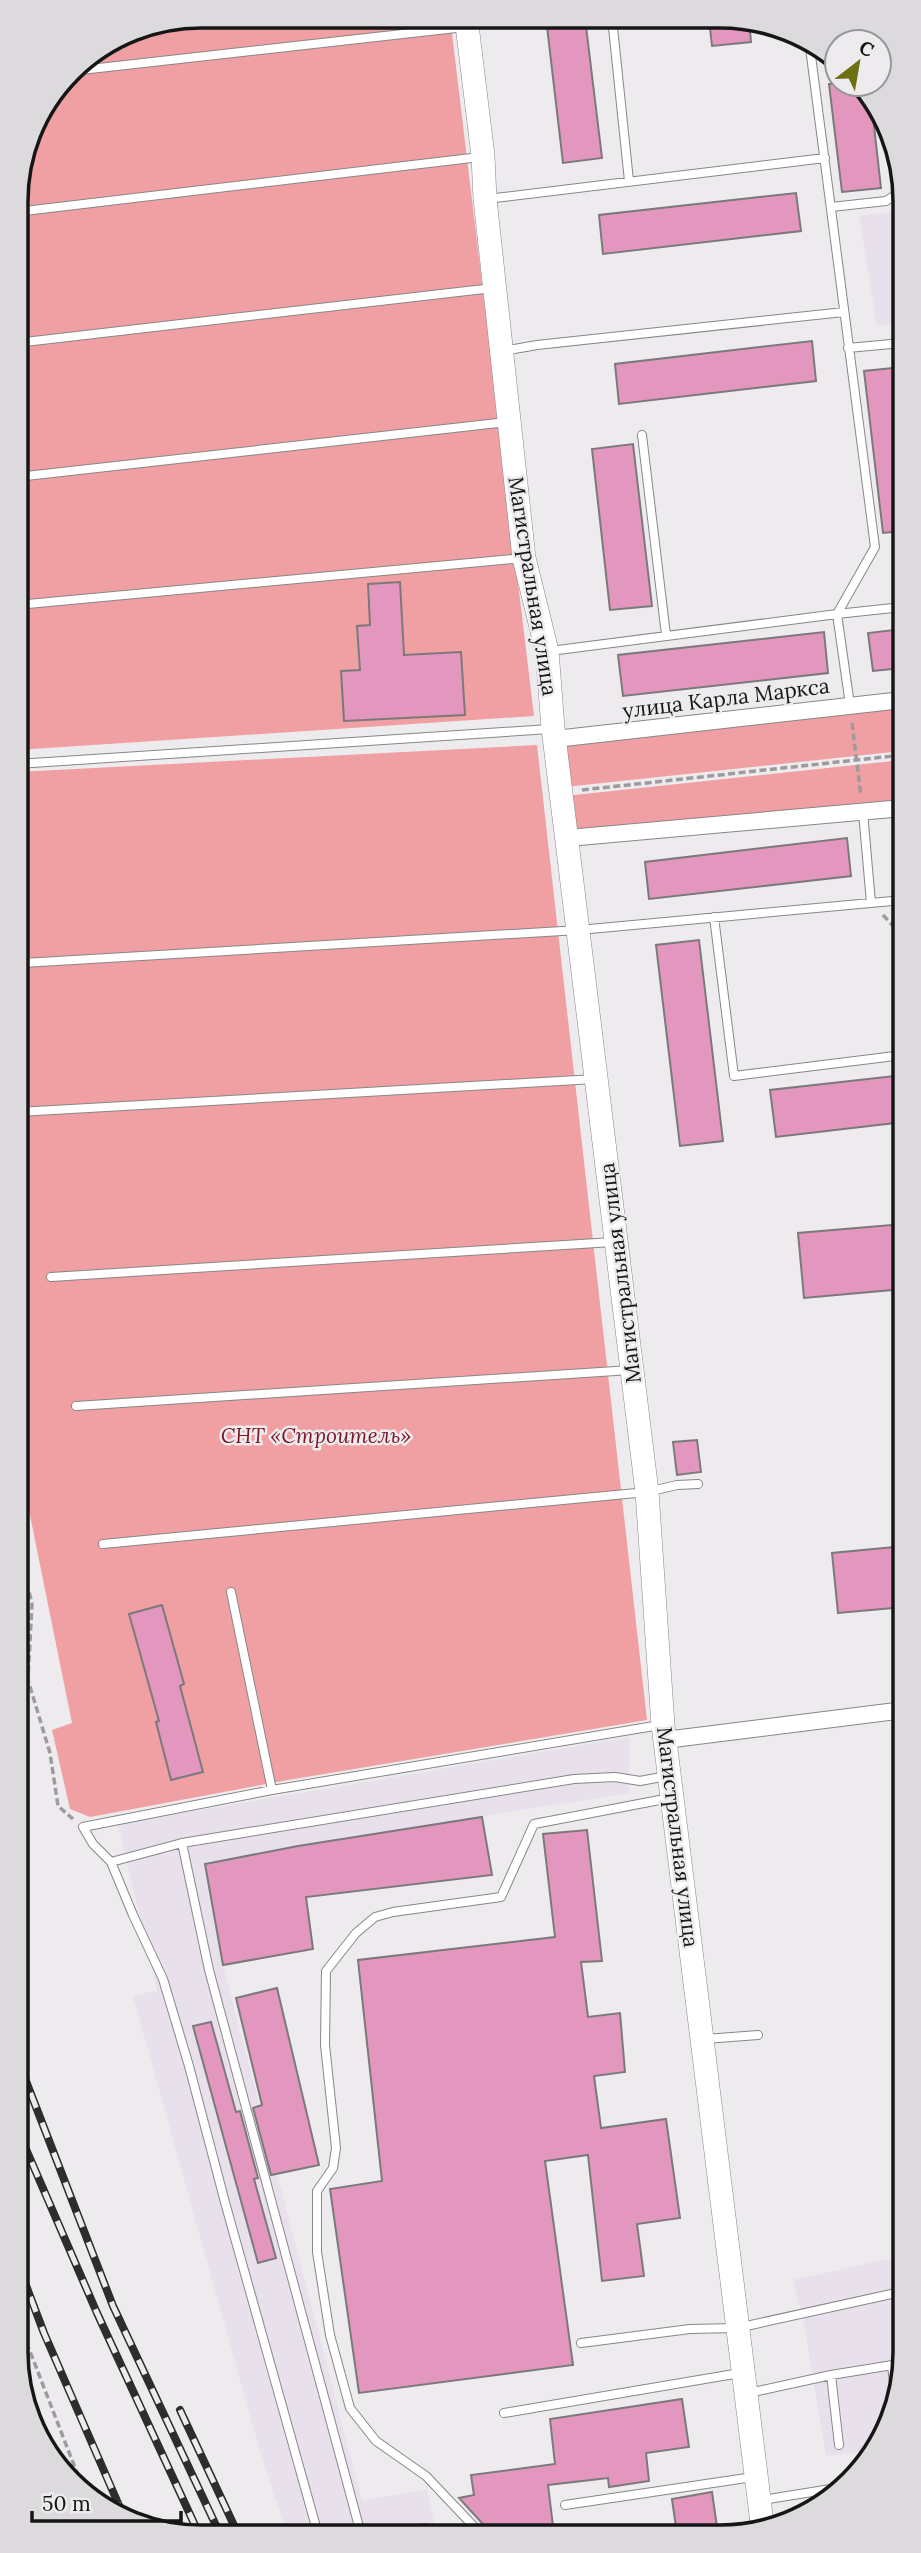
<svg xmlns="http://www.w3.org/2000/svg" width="921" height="2553" viewBox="0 0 921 2553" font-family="Lora,serif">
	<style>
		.built { fill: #e8e1eb }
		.green { fill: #f0a0a2 }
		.building { fill: #e397bf; stroke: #7c797a; stroke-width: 2 }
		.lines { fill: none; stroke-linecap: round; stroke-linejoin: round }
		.lane-casing { stroke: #888689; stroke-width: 10 }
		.street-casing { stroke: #888689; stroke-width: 18 }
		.secondary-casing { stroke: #888689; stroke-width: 24 }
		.path { stroke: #9d9b9e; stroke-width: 3.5; stroke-dasharray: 7 3.5; stroke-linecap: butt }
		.lane { stroke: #fff; stroke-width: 8 }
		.street { stroke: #fff; stroke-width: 16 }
		.secondary { stroke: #fff; stroke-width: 23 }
		.rail-casing { stroke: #2e2d2e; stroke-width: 8 }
		.rail { stroke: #edebee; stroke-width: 5; stroke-dasharray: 16; stroke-linecap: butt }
		.labels { text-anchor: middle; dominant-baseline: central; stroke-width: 5; stroke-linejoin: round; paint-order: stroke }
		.street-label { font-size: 21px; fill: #171617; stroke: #edebee }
		.park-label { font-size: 21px; font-style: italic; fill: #7b1627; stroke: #edebee }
		.rim { fill: none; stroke: #171617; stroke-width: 3.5 }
	</style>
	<rect width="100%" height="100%" fill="#edebee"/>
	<!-- built -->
	<path class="built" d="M902 211V323L877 326 859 216Z
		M629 1737V1793L298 1846 205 1864 223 1965 362 2501 427 2489 437 2534H287L259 2448 133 1996 157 1990 118 1824Z
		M905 2255V2364L891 2423 874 2450 826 2456 805 2329 793 2280Z"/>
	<!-- green -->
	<path class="green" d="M201 16 450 17 534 716 17 750 16 188 35 119 79 62 130 30Z
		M902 705V751L565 787 560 742Z
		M537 745 647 1720 288 1780 90 1817 70 1809 52 1730 72 1723 18 1456 17 772Z
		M902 760 903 801 570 837 565 796Z"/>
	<!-- building -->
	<path class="building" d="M546 18H585L602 158 563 163Z
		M709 19H749L751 42 712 46Z
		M829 84H859L872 108 881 188 842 192Z
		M796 193 801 231 603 254 599 215Z
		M812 341 816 381 619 404 615 364Z
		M902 367V531L883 533 864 371Z
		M633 444 652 606 610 610 592 449Z
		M400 582 404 655 461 652 465 715 344 721 341 671 360 670 357 626 370 625 368 584Z
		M902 629V668L873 671 868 633Z
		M824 632 828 673 623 696 618 655Z
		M847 838 851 876 649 899 645 862Z
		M699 940 723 1141 680 1146 656 945Z
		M903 1075V1122L776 1137 770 1090Z
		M903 1224V1289L804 1298 798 1233Z
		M697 1440 701 1472 677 1475 673 1442Z
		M904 1546V1607L838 1613 832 1553Z
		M162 1605 184 1684 180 1686 203 1772 171 1780 156 1722 159 1721 129 1614Z
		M482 1817 492 1875 306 1897 313 1949 223 1965 205 1864 298 1846Z
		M587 1830 602 1961 581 1962 588 2017 620 2013 625 2072 594 2076 601 2128 666 2119 680 2218 637 2224 644 2276 602 2281 588 2155 545 2161 573 2365 359 2393 330 2189 382 2181 358 1960 555 1937 543 1834Z
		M277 1988 319 2165 271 2175 253 2108 262 2105 236 1998Z
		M211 2022 236 2112 240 2111 258 2178 254 2179 276 2258 258 2263 193 2026Z
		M682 2399 689 2447 646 2453 649 2481 609 2487 608 2478 548 2485 554 2534H492L459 2498 474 2495 471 2475 555 2464 550 2419Z
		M712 2492 718 2534H677L672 2499Z"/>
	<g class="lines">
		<defs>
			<path id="lane" d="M612 18 629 181
				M810 48 875 547 837 614
				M72 71 465 27
				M487 199 825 158
				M831 207 886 201 902 191
				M16 212 480 157
				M16 343 493 288
				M848 348 902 343
				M503 351 537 345 844 312
				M642 435 666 635
				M17 477 507 422
				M17 605 523 558
				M837 614 902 607
				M550 651 837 614 850 705
				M17 764 550 729
				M863 812 871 903
				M714 917 734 1076 903 1055
				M23 963 579 930 903 900
				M18 1112 595 1079
				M51 1277 613 1242
				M76 1406 631 1370
				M103 1544 647 1492 677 1485 698 1484
				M231 1592 272 1790 660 1725
				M272 1790 83 1827 93 1844 111 1862 182 1843 574 1779 615 1777 640 1781 667 1776
				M182 1843 209 1970 361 2534
				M111 1862 133 1915 163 1979 189 2066 226 2206 318 2534
				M705 2039 758 2035
				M581 2343 690 2329 737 2328 905 2291
				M892 2365 896 2401
				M831 2375 839 2445
				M749 2393 831 2375 905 2363
				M504 2413 740 2373
				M762 2500 843 2487
				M565 2505 753 2477
				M407 2534 425 2528
				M481 2534 426 2476 376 2441 350 2408 330 2335 317 2252V2191L333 2168 336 2148 325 2045 326 1971 356 1933 375 1917 393 1912 501 1897 534 1824 670 1798"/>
			<path id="street" d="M555 739 902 700
				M568 838 903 808
				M665 1740 904 1710"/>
			<path id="secondary" d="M466 17 483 156 485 199 524 558 547 651 553 728 647 1492 663 1725 763 2531"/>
		</defs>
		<!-- lane casing -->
		<use href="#lane" class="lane-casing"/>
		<!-- street casing -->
		<use href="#street" class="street-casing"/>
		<!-- secondary casing -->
		<use href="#secondary" class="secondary-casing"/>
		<!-- path -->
		<path class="path" d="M852 723 861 796
			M582 790 902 755
			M883 915 903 937
			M18 1552 32 1603 28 1680 50 1753 58 1806 73 1819
			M19 2323 84 2491"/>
		<!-- lane -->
		<use href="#lane" class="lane"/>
		<!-- street -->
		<use href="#street" class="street"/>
		<!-- secondary -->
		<use href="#secondary" class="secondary"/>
		<defs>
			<path id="rail" d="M19 2063 113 2306 220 2534
				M19 2133 97 2313 199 2534
				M19 2267 44 2333 121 2510
				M180 2410 238 2534"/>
		</defs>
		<!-- rail casing -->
		<use href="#rail" class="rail-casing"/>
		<!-- rail -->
		<use href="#rail" class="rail"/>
	</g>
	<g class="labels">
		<!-- street labels -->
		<g class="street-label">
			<text transform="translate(533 586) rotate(81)">Магистральная улица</text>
			<text transform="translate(726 698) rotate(-7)">улица Карла Маркса</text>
			<text transform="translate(620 1273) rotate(-97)">Магистральная улица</text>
			<text transform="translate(678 1837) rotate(83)">Магистральная улица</text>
		</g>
		<!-- park labels -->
		<g class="park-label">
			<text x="316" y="1435">СНТ «Строитель»</text>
		</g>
	</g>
	<!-- crop -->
	<path d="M0 0H921V2553H0ZM201 28H720A173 173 0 0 1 893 201V2352A173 173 0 0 1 720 2525H201A173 173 0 0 1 28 2352V201A173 173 0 0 1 201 28Z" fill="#dcdadd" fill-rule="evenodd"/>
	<path class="rim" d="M201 28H720A173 173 0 0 1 893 201V2352A173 173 0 0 1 720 2525H201A173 173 0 0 1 28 2352V201A173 173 0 0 1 201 28Z"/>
	<!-- north arrow -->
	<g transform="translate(858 63) rotate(31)"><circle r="33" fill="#edebee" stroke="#979698" stroke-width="2"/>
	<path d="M0-5L12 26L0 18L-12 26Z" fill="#6e6f11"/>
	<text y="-10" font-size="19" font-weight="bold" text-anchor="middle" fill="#171617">С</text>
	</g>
	<!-- scale -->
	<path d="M32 2511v10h149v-10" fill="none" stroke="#171617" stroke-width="3.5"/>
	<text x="42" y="2511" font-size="21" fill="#171617" stroke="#edebee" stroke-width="5" paint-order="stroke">50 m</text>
</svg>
